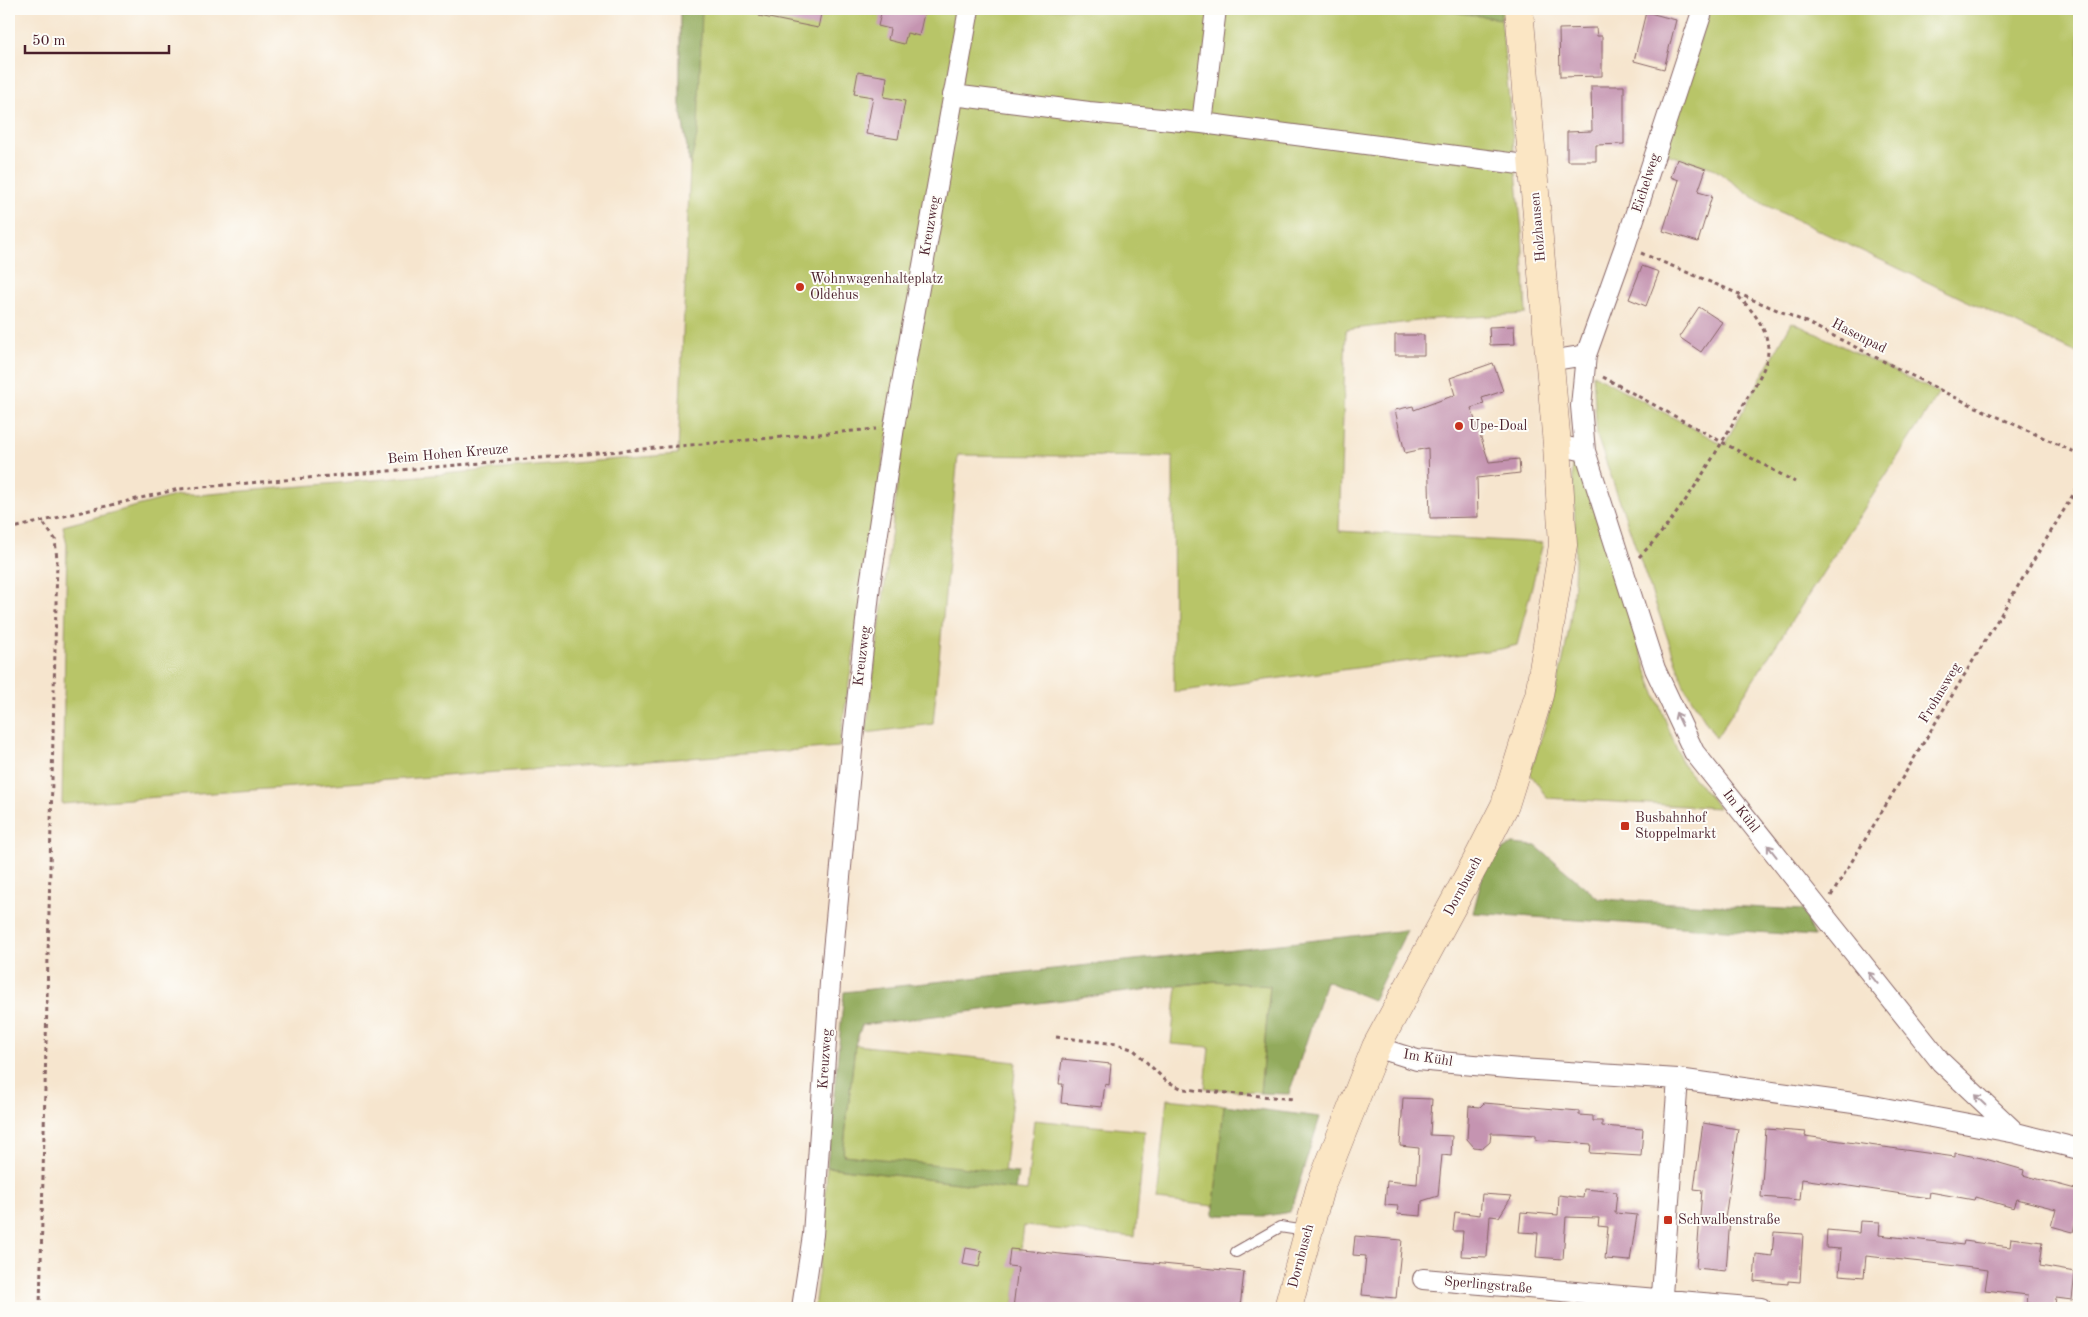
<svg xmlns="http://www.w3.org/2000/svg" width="2088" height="1317" viewBox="0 0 2088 1317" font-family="'Old Standard TT',serif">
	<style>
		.green { fill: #b8c567; stroke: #817249 }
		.forest { fill: #92aa5c; stroke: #6e6444 }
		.building { fill: #c594b1 }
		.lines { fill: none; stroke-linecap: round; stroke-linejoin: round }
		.lane-casing { stroke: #866464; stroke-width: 12 }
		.street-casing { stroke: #866464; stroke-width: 22 }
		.secondary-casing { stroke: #866464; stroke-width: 29 }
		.path { stroke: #866464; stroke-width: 3; stroke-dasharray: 4 4; stroke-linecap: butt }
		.lane { stroke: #fff; stroke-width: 10 }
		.street { stroke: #fff; stroke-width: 20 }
		.secondary { stroke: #fbe6c4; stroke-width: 28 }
		.oneway { stroke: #ae9aa0 }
		.poi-dot { fill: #c8321e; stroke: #fdfcf7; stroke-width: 2 }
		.labels { text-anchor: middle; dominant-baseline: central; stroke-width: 4; stroke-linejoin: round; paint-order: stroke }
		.street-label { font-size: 14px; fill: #4a1f2b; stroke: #fdfcf7 }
		.poi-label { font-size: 14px; fill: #4a1f2b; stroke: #fdfcf7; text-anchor: start }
	</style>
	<rect width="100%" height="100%" fill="#fdfcf7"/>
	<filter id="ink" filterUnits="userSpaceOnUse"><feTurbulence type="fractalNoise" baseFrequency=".02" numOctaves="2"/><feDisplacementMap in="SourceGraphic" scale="10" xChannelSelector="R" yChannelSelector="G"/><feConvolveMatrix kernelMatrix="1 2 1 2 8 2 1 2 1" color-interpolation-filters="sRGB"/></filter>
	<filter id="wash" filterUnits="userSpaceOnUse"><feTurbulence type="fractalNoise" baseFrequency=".0096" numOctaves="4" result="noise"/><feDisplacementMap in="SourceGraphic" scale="20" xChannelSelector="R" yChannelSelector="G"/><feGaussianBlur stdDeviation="1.12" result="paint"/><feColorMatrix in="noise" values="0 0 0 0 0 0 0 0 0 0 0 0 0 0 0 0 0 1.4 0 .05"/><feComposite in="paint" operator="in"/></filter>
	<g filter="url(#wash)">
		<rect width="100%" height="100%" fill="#f6e5ce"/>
		<!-- green -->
		<path class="green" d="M680 9H1518L1501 19 1522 232 1526 314 1433 319 1346 330 1339 531 1543 543 1517 645 1501 649 1174 692 1173 457 958 455 933 724 866 733 904 434 887 436 839 747 62 804 67 545 63 526 178 495H198L678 454 690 166 680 104Z
			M1710 9H2079V354L1763 204 1713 168 1663 153Z
			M1792 322 1939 393 1716 738 1685 688 1597 436 1593 374 1724 445Z
			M1572 460H1582L1650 681 1683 765 1719 808 1547 798 1530 773C1546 723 1563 673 1570 621 1578 567 1575 514 1572 460Z
			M1215 981 1270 986 1260 1093 1205 1088 1209 1047 1171 1044 1177 986Z
			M855 1045 1016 1062 1004 1173 843 1155Z
			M1167 1099 1224 1105 1214 1206 1156 1200Z
			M1034 1120 1145 1131 1135 1237 1024 1226 1013 1308H814L824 1229 827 1167 1027 1191Z"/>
		<!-- forest -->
		<path class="forest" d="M680 9H702L698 131 690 166 680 104Z
			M1432 9H1500L1501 19Z
			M1512 844 1536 846 1599 899 1802 910 1814 936 1473 913 1487 859Z
			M1407 930 1373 1000 1326 981 1289 1094 1260 1093 1270 986 1215 981 862 1025 855 1045 843 1155 1018 1173 1015 1190 827 1167 844 992Z
			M1224 1105 1320 1117 1290 1212 1266 1216 1214 1215V1206Z"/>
		<g id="blocks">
			<!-- building -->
			<path class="building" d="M760 9H822L818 28 759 16Z
				M882 9H925L919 36 907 33 904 44 888 40 890 29 878 26Z
				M1646 12 1676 20 1664 69 1634 61Z
				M1596 28 1597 36H1602V76L1560 77 1559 29Z
				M858 72 887 77 884 97 905 101 898 139 866 134 873 97 854 94Z
				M1591 86H1624V144L1596 145V161H1567V132L1592 131Z
				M1677 159 1706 169 1698 192 1712 196 1698 242 1663 231 1679 180 1671 177Z
				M1642 266 1659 272 1646 306 1629 299Z
				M1699 307 1722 322 1701 352 1679 337Z
				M1514 326 1515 344 1490 345 1489 327Z
				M1395 335H1424V355H1395Z
				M1493 363 1503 391 1482 398 1484 404 1471 408 1489 462 1519 459 1520 473 1477 478 1478 517 1430 518 1428 448 1405 453 1395 410 1413 406 1414 410 1455 395 1450 378Z
				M1062 1059 1111 1064 1109 1085 1105 1084 1102 1107 1061 1103 1063 1084H1059Z
				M1403 1098 1432 1099 1430 1135 1452 1136 1451 1156 1442 1155 1438 1196 1422 1201 1421 1216 1397 1214 1398 1206 1385 1205 1387 1181 1417 1184 1419 1148 1400 1146Z
				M1484 1103 1579 1111V1115L1593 1116V1121H1602V1126L1643 1129 1641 1156 1590 1153 1591 1144 1536 1140V1135L1502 1133H1491L1490 1142 1483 1148 1474 1147 1467 1139 1469 1106 1480 1107Z
				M1703 1123 1738 1129 1725 1219H1730L1726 1271 1696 1268 1702 1190 1694 1189Z
				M1766 1129 1806 1132 1805 1136 1955 1157V1153L1982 1158 2024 1170 2023 1175 2079 1190V1208L2073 1232 2051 1226 2056 1209 2017 1199 2014 1208 1975 1197 1974 1200 1930 1192 1929 1198 1802 1179 1800 1200 1761 1197Z
				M1584 1189 1617 1192 1615 1213 1637 1215 1630 1261 1605 1259 1608 1227 1598 1226 1599 1218 1566 1217 1563 1259 1536 1257 1538 1233 1519 1232 1521 1212 1558 1215 1559 1195 1583 1198Z
				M1482 1194 1512 1196 1499 1217 1490 1216 1487 1257 1461 1256 1463 1231H1453L1455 1212 1480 1215Z
				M1860 1221 1880 1222 1879 1235 1963 1245 1964 1241 2010 1247 2011 1238 2043 1242 2040 1266 2075 1272 2072 1300 2056 1298 2055 1306 2027 1303 2028 1295 1985 1290 1988 1270 1940 1264 1866 1256 1864 1277 1839 1275 1841 1249 1826 1248 1827 1230 1859 1233Z
				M1774 1232 1803 1234 1800 1282 1788 1281V1284L1754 1281 1756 1254 1772 1256Z
				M1355 1236 1402 1240 1396 1298 1362 1295 1366 1256 1353 1255Z
				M966 1248 982 1251 979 1267 963 1264Z
				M1010 1249 1244 1272 1240 1308H1013L1018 1267 1008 1266Z"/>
		</g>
	</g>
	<g filter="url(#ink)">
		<use href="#blocks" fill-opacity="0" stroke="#866464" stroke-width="1"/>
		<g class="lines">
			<defs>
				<path id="lane" d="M1236 1252 1280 1227 1306 1231"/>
				<path id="street" d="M953 95 1089 112 1202 123 1534 166
					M1202 123 1216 9
					M1549 361 1586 355 1625 246 1703 9
					M1557 445 1585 451 1655 669 1694 752 1941 1062 2016 1133
					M1585 451 1581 406 1586 355
					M1376 1047 1417 1060 1520 1069 1678 1079 1868 1105 2016 1133 2079 1149
					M1423 1279 1761 1308
					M802 1308 813 1235 830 983 854 729 870 585 894 427 969 9
					M1661 1308 1678 1079"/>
				<path id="secondary" d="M1288 1308 1320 1188 1376 1047 1475 864 1505 805 1539 695 1563 545 1557 445 1519 9"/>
			</defs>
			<!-- lane casing -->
			<use href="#lane" class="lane-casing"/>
			<!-- street casing -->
			<use href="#street" class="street-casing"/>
			<!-- secondary casing -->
			<use href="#secondary" class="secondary-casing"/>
			<!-- path -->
			<path class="path" d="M1641 253 1806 322 1950 395 2079 454
				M1603 377 1795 482
				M9 529 179 489 876 429
				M1639 557C1683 513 1714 456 1745 402 1753 387 1768 368 1768 350 1768 328 1752 310 1737 295
				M1831 896 2079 485
				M1056 1037 1117 1044 1134 1050 1166 1081 1183 1089 1294 1099
				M40 1308 57 560 55 539 42 521"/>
			<!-- lane -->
			<use href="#lane" class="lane"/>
			<!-- street -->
			<use href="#street" class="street"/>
			<!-- secondary -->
			<use href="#secondary" class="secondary"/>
		</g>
		<!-- one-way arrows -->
		<defs><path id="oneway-shaft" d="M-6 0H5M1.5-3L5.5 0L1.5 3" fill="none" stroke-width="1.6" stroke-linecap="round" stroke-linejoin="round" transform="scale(1.25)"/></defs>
		<g class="oneway">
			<use href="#oneway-shaft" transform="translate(1679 719) rotate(-115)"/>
			<use href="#oneway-shaft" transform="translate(1772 851) rotate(-128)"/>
			<use href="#oneway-shaft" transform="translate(1873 978) rotate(-129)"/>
			<use href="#oneway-shaft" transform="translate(1980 1100) rotate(-136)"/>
		</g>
	</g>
	<!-- markers -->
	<g class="poi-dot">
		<circle cx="800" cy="287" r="5"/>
		<circle cx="1459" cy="426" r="5"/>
		<rect x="1620" y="821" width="10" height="10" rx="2.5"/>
		<rect x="1663" y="1215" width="10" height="10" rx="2.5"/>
	</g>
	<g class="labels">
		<!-- street labels -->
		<g class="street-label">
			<text transform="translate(1646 183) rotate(-72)">Eichelweg</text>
			<text transform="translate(930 226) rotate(-80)">Kreuzweg</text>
			<text transform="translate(1538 227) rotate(-95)">Holzhausen</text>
			<text transform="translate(1859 336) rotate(27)">Hasenpad</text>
			<text transform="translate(448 454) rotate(-5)">Beim Hohen Kreuze</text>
			<text transform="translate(862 656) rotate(-83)">Kreuzweg</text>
			<text transform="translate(1940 693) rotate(-59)">Frohnsweg</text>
			<text transform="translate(1741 811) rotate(52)">Im Kühl</text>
			<text transform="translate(1463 886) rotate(-62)">Dornbusch</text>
			<text transform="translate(1428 1058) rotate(9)">Im Kühl</text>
			<text transform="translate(825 1059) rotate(-86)">Kreuzweg</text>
			<text transform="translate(1301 1256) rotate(-75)">Dornbusch</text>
			<text transform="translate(1488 1285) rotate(5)">Sperlingstraße</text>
		</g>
		<!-- poi labels -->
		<g class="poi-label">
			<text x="810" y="279">Wohnwagenhalteplatz<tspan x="810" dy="16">Oldehus</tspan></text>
			<text x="1469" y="426">Upe-Doal</text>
			<text x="1635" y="818">Busbahnhof<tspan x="1635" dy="16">Stoppelmarkt</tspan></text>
			<text x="1678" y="1220">Schwalbenstraße</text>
		</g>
	</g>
	<!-- margin -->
	<rect width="2088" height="1317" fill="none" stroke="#fdfcf7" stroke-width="30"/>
	<!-- scale -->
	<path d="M25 45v8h144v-8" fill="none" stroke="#4a1f2b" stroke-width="2.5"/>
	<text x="32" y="45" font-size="15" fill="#4a1f2b" stroke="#fdfcf7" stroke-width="4" paint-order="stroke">50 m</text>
</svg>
